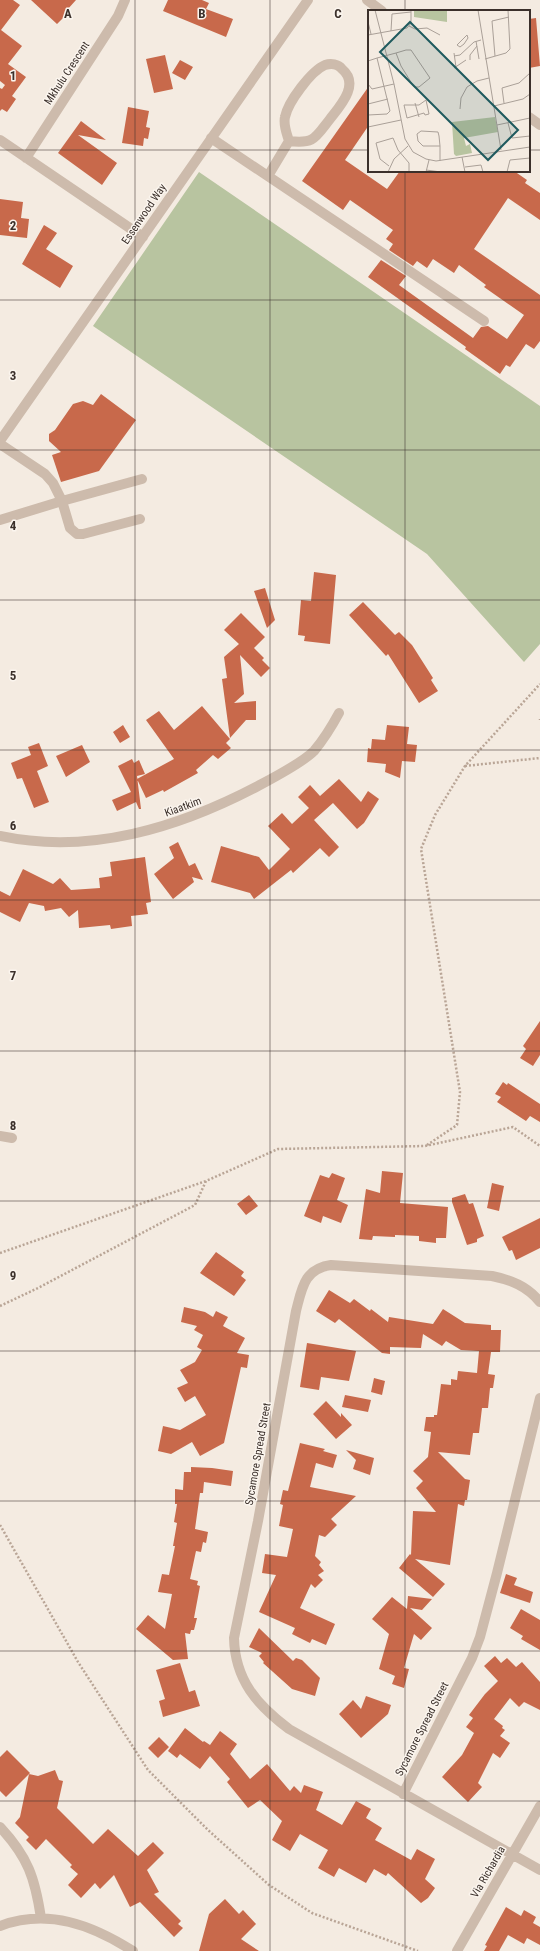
<svg xmlns="http://www.w3.org/2000/svg" width="540" height="1951" viewBox="0 0 540 1951" font-family="'Roboto Condensed',sans-serif">
	<style>
		.pitch { fill: #b8c4a0 }
		.building { fill: #c8694b }
		.lines { fill: none; stroke-linecap: round; stroke-linejoin: round }
		.path { stroke: #b9a596; stroke-width: 2.5; stroke-dasharray: 2 2; stroke-linecap: butt }
		.minor { stroke: #cdbbac; stroke-width: 10 }
		.grid { fill: none; stroke: #3b302b; stroke-width: 1; stroke-opacity: 0.55 }
		.labels { text-anchor: middle; dominant-baseline: central; stroke-width: 3; stroke-linejoin: round; paint-order: stroke }
		.street-label { font-size: 11px; fill: #3b302b; stroke: #fbf5ee }
		.inset-road { fill: none; stroke: #aaa098; stroke-width: 1 }
		.view { fill: #1f5a5e; fill-opacity: 0.15; stroke: #1f5a5e; stroke-width: 2 }
		.inset-edge { fill: none; stroke: #3b302b; stroke-width: 2 }
		.grid-label { font-size: 13px; text-anchor: middle; font-weight: bold; fill: #3b302b; stroke: #fbf5ee; stroke-width: 3; stroke-linejoin: round; paint-order: stroke }
	</style>
	<rect width="100%" height="100%" fill="#f4ebe1"/>
	<!-- pitch -->
	<path class="pitch" d="M199 172 540 406V644L524 662 427 554 93 326Z"/>
	<!-- building -->
	<path class="building" d="M0 0H13L20 5 1 30 22 46 8 64 26 77 12 96 16 99 7 112 2 109 0 111V88L2 89 5 85 0 81Z
		M31 0H76L67 10 69 12 57 24Z
		M168 0H202L209 3 206 9 233 19 226 37 163 11Z
		M536 18 540 66 529 68V19Z
		M165 55 173 89 154 93 146 59Z
		M180 60 193 67 185 80 172 73Z
		M369 86V125L345 160 387 189 400 171H514L527 180 525 183 540 193V220L508 198 474 249 540 295V341L534 349 526 344 510 367 506 365 500 374 465 349 466 347 368 277 381 260 406 276 399 285 473 338 481 327 488 326 507 339 524 315 484 287 486 285 459 265 454 273 433 259 427 268 417 261 413 266 389 250 393 244 386 239 393 230 350 200 343 210 302 181Z
		M128 107 149 111 146 127 150 128 148 139 144 138 143 146 122 143Z
		M81 121 106 140 78 135 117 163 102 185 58 153Z
		M0 199 23 202 21 218 29 219 27 238 0 235Z
		M44 225 57 233 46 249 73 266 60 288 22 264Z
		M101 394 136 420 99 471 61 482 52 455 61 452 49 441V434L55 430 73 404 83 401 93 405Z
		M314 572 336 575 330 644 304 641 305 636 298 635 301 600 311 601Z
		M265 588 275 620 267 628 254 591Z
		M363 602 395 635 399 632 412 645 433 678 431 680 438 691 419 703 388 654 386 656 349 615Z
		M241 613 265 637 254 648 264 658 262 660 270 668 261 677 240 655 244 694 234 703 256 701V720H246L230 738 222 679 227 678 224 657 239 644 224 630Z
		M202 706 230 739 226 743 231 748 218 759 213 755 196 770 198 773 164 792 163 790 146 798 137 779 174 759 146 720 159 711 174 730Z
		M123 725 130 737 120 743 113 732Z
		M387 725 409 727 407 744 417 745 415 762 402 761 400 778 385 772 386 764 367 762 368 748 371 749 372 739 385 740Z
		M39 743 48 766 37 771 49 802 34 808 22 778 17 779 11 763 31 755 28 747Z
		M82 745 90 762 66 777 56 756Z
		M132 759 134 763 139 760 145 774 137 776 141 809H139L136 802 117 811 112 800 131 792 118 766Z
		M339 779 361 802 368 791 379 799 364 823 357 829 333 803 314 820 339 847 329 857 320 848 293 873 291 870 254 899 250 893 211 882 221 846 259 857 269 870 290 849 268 826 282 813 292 824 309 808 298 797 310 785 320 796Z
		M178 842 189 866 195 863 203 880 192 877 194 882 173 899 154 874 174 858 169 847Z
		M145 857 151 902 146 903 148 914 131 916 132 926 111 929 110 925 79 928 78 910 69 917 61 908 45 911 44 906 29 903 20 922 0 912V891L10 896 23 869 53 884 60 878 71 890 100 888 99 878 112 876 110 862Z
		M540 1021V1055L533 1066 520 1058 526 1049 523 1046Z
		M503 1082 507 1085 508 1083 540 1104V1122L530 1116 526 1121 497 1102 501 1097 495 1094Z
		M382 1171 403 1173 400 1203 448 1207 446 1238H436V1243L419 1241V1236L395 1235V1237L373 1236 372 1240 359 1239 366 1189 380 1193Z
		M332 1173 345 1178 337 1200 348 1205 341 1223 323 1216 321 1223 304 1216 320 1175 329 1178Z
		M492 1183 504 1186 499 1211 487 1208Z
		M465 1194 469 1204 473 1203 484 1236 477 1239V1242L467 1245 452 1202V1198Z
		M249 1195 258 1206 246 1215 237 1204Z
		M540 1218V1248L516 1260 512 1250 509 1251 502 1237Z
		M216 1252 244 1272 241 1276 246 1280 234 1296 200 1273Z
		M329 1290 350 1303 354 1299 370 1311 371 1309 388 1322 389 1317 433 1324 443 1309 465 1323 491 1325V1330H501L500 1352H491L488 1374 495 1375 493 1388H490L488 1408H482L479 1433H473L470 1455 438 1452 465 1479 470 1480 467 1500H465L464 1506 458 1504 450 1565 415 1559 445 1584 433 1597 399 1568 410 1554 411 1555 413 1511 436 1512 416 1488 423 1481 413 1471 428 1457 431 1432 424 1431 426 1417H434V1415H437L441 1384 451 1385V1379L457 1380 458 1371 477 1373 479 1351 461 1350 446 1341 442 1346 423 1334 421 1348 390 1347V1354L382 1353 339 1319 335 1323 316 1311Z
		M184 1307 205 1312 213 1317 216 1311 228 1317 223 1326 245 1338 237 1353 249 1355 247 1368 241 1367 224 1443 200 1456 192 1442 171 1454 158 1451 163 1426 180 1430 206 1415 195 1396 185 1402 177 1388 188 1383 180 1370 195 1362 202 1350 197 1347 203 1335 194 1330 197 1326 181 1322Z
		M307 1343 356 1351 349 1381 321 1377 319 1390 300 1387Z
		M374 1378 385 1381 382 1395 371 1392Z
		M345 1395 371 1400 368 1412 342 1407Z
		M326 1401 341 1417V1413L352 1425 336 1439 313 1414Z
		M300 1443 325 1449 323 1451 337 1455 333 1468 316 1463 310 1487 356 1496 331 1519 337 1525 325 1537 319 1535 315 1556 321 1562 319 1565 324 1571 318 1575 323 1580 315 1588 311 1584 300 1608 335 1624 326 1645 312 1639 310 1643 292 1634 295 1628 259 1612 276 1575 262 1573 265 1554 287 1557 293 1529 279 1526 283 1505 280 1504 283 1490 288 1491Z
		M346 1450 374 1458 370 1475 353 1469 356 1460Z
		M191 1467 212 1468 233 1471 231 1486 204 1482 203 1493H200L195 1529 208 1532 206 1543 203 1542 201 1552 196 1551 190 1579 198 1581 197 1585 200 1586 194 1618H197L194 1630H191L190 1634 185 1633 188 1659 173 1660 136 1629 148 1615 165 1629 172 1594 158 1592 162 1574 169 1575 175 1546H173L177 1523 174 1522 177 1504H175V1489L183 1490 184 1472H191Z
		M506 1574 517 1578 514 1585 533 1592 530 1603 500 1593Z
		M408 1596 432 1599 422 1610 410 1608 432 1628 421 1640 414 1634 404 1668 409 1669 404 1688 392 1684 395 1676 379 1669 389 1634 372 1619 392 1597 407 1609Z
		M521 1609 540 1620V1650L521 1639 523 1636 510 1628Z
		M259 1628 293 1661 296 1658 302 1660 320 1678 315 1696 292 1689 263 1663 264 1662 259 1656 262 1653 249 1647Z
		M495 1656 501 1663 507 1658 516 1667 522 1662 540 1682V1710L524 1702 519 1707 510 1698 494 1719 503 1726 502 1728 505 1730 500 1736 510 1743 500 1758 493 1753 478 1783 482 1787 468 1802 442 1777 462 1755 474 1733 466 1727 473 1718 469 1715 485 1694 498 1681 484 1666Z
		M180 1663 189 1692 195 1690 200 1706 163 1717 159 1701 165 1699 156 1670Z
		M366 1696 391 1705 388 1714 361 1738 339 1714 353 1700 361 1709Z
		M185 1728 203 1742 204 1741 210 1745 220 1731 237 1744 230 1754 250 1779 267 1764 290 1791 294 1786 301 1793 304 1785 323 1792 316 1810 342 1825 356 1801 371 1809 366 1818 382 1828 375 1840 411 1860 417 1849 435 1859 425 1879 435 1888 428 1898 421 1903 388 1873 386 1876 374 1869 366 1883 339 1868 334 1877 318 1868 328 1850 300 1834 290 1851 272 1840 282 1821 260 1800 248 1808 227 1782 230 1779 210 1756 200 1769 180 1754 177 1758 168 1751Z
		M159 1737 169 1747 158 1758 148 1748Z
		M7 1750 30 1773 6 1797 0 1791V1757Z
		M55 1770 59 1780 63 1781 57 1808 93 1844 108 1829 138 1856 153 1842 164 1853 147 1870 159 1892 154 1894 181 1921 178 1924 183 1928 174 1937 140 1902 130 1907 114 1875 100 1889 95 1883 81 1898 68 1885 78 1874 70 1867 72 1865 46 1839 36 1850 26 1840 29 1837 15 1823 20 1817 29 1774 38 1776Z
		M225 1899 239 1914 243 1910 256 1924 241 1939 259 1951H199L209 1914Z
		M506 1907 521 1916 524 1910 536 1917 533 1923 540 1927V1945L527 1938 524 1944 508 1935 499 1951H484L487 1946 485 1945Z"/>
	<g class="lines">
		<!-- path -->
		<path class="path" d="M540 719V720
			M465 766 540 758
			M427 1145 457 1125 460 1092 421 849 435 815 465 766 540 684
			M0 1253 206 1181
			M0 1306 38 1288 195 1205 206 1181 278 1149 425 1146 513 1127 540 1146
			M0 1525 78 1662 148 1770 208 1830 269 1885 312 1913 418 1951"/>
		<!-- minor -->
		<path class="minor" d="M367 0 382 11
			M529 117 540 125
			M211 138 484 321
			M0 140 143 237
			M26 158 118 16 125 0
			M268 176 289 141C287 134 283 125 285 117 288 102 311 71 325 65 331 63 338 64 342 69 360 84 341 105 330 119 315 138 315 144 289 141
			M0 441 308 0
			M0 444 45 474 53 483 62 501 70 528 77 534H83L140 519
			M0 520 62 501 142 479
			M0 836C90 855 178 828 258 786 273 778 302 763 314 751 324 739 332 726 339 713
			M0 1136 12 1138
			M540 1302C527 1286 511 1280 492 1276L331 1265C304 1269 302 1288 296 1311L258 1521 234 1638C235 1680 257 1705 289 1729L540 1870
			M403 1794 472 1658 480 1637 497 1573 540 1398
			M0 1827C28 1857 35 1878 41 1918
			M0 1926C48 1908 92 1925 133 1951
			M457 1951 540 1806"/>
	</g>
	<!-- grid -->
	<path class="grid" d="M135 0V1951M270 0V1951M405 0V11M0 150H369M529 150H540M405 171V1951M0 300H540M0 450H540M0 600H540M0 750H540M0 900H540M0 1051H540M0 1201H540M0 1351H540M0 1501H540M0 1651H540M0 1801H540"/>
	<g class="labels">
		<!-- street labels -->
		<g class="street-label">
			<text transform="translate(67 73) rotate(-57)">Mkhulu Crescent</text>
			<text transform="translate(144 214) rotate(-56)">Essenwood Way</text>
			<text transform="translate(183 807) rotate(-20)">Kiaatkim</text>
			<text transform="translate(258 1454) rotate(-80)">Sycamore Spread Street</text>
			<text transform="translate(422 1729) rotate(-63)">Sycamore Spread Street</text>
			<text transform="translate(488 1872) rotate(-60)">Via Richardia</text>
		</g>
	</g>
	<!-- overview -->
	<g transform="translate(368 10)">
		<rect width="162" height="162" fill="#f4ebe1"/>
		<path d="M46 0H79V12L46 7ZM127 107 130 122 96 128 98 136 102 134 104 143 88 146 86 144 84 112Z" fill="#b8c4a0"/>
		<path class="inset-road" d="M7 0 26 74 37 129 45 142 58 149 68 151 162 137M110 0 133 140M0 12 3 24M41 16 47 19 59 18 72 25M23 21 24 4 43 2M0 25 39 18 43 13V0M99 25 100 28 96 34 92 37 89 35ZM108 31 111 49M86 43 88 57M86 46 92 45 106 32 113 30M127 46 124 11 141 7M117 49 138 43 142 39 140 0M102 50V45L109 36M0 51 9 48 28 43 38 40H43L62 68 51 77H46L33 56 28 43M86 58 98 50M0 74 4 79 26 74M58 90 61 104 57 105 56 103 39 108 36 95H51ZM47 93 51 107M136 93 134 78 151 73 162 63M0 94 20 89M126 96 155 89 162 84M92 99 93 88 99 77 109 71 121 68M0 105 19 104 22 101 9 48M140 113 144 128 162 126M129 115 162 108M0 117 33 110M72 136H55L50 131 49 124 53 121 70 122 71 126 72 136V151M94 147 97 162M21 156 12 149 8 133 25 128 30 140 41 153V162M97 157 113 155 115 162M58 160 73 162M20 162 26 149 40 136M58 162 61 150M139 162 142 150 162 148"/>
		<path class="view" d="M42 12 150 120 120 150 12 42Z"/>
		<rect width="162" height="162" class="inset-edge"/>
	</g>
	<g class="grid-label">
		<text x="68" y="18">A</text>
		<text x="202" y="18">B</text>
		<text x="338" y="18">C</text>
		<text x="13" y="80">1</text>
		<text x="13" y="230">2</text>
		<text x="13" y="380">3</text>
		<text x="13" y="530">4</text>
		<text x="13" y="680">5</text>
		<text x="13" y="830">6</text>
		<text x="13" y="980">7</text>
		<text x="13" y="1130">8</text>
		<text x="13" y="1280">9</text>
	</g>
</svg>
